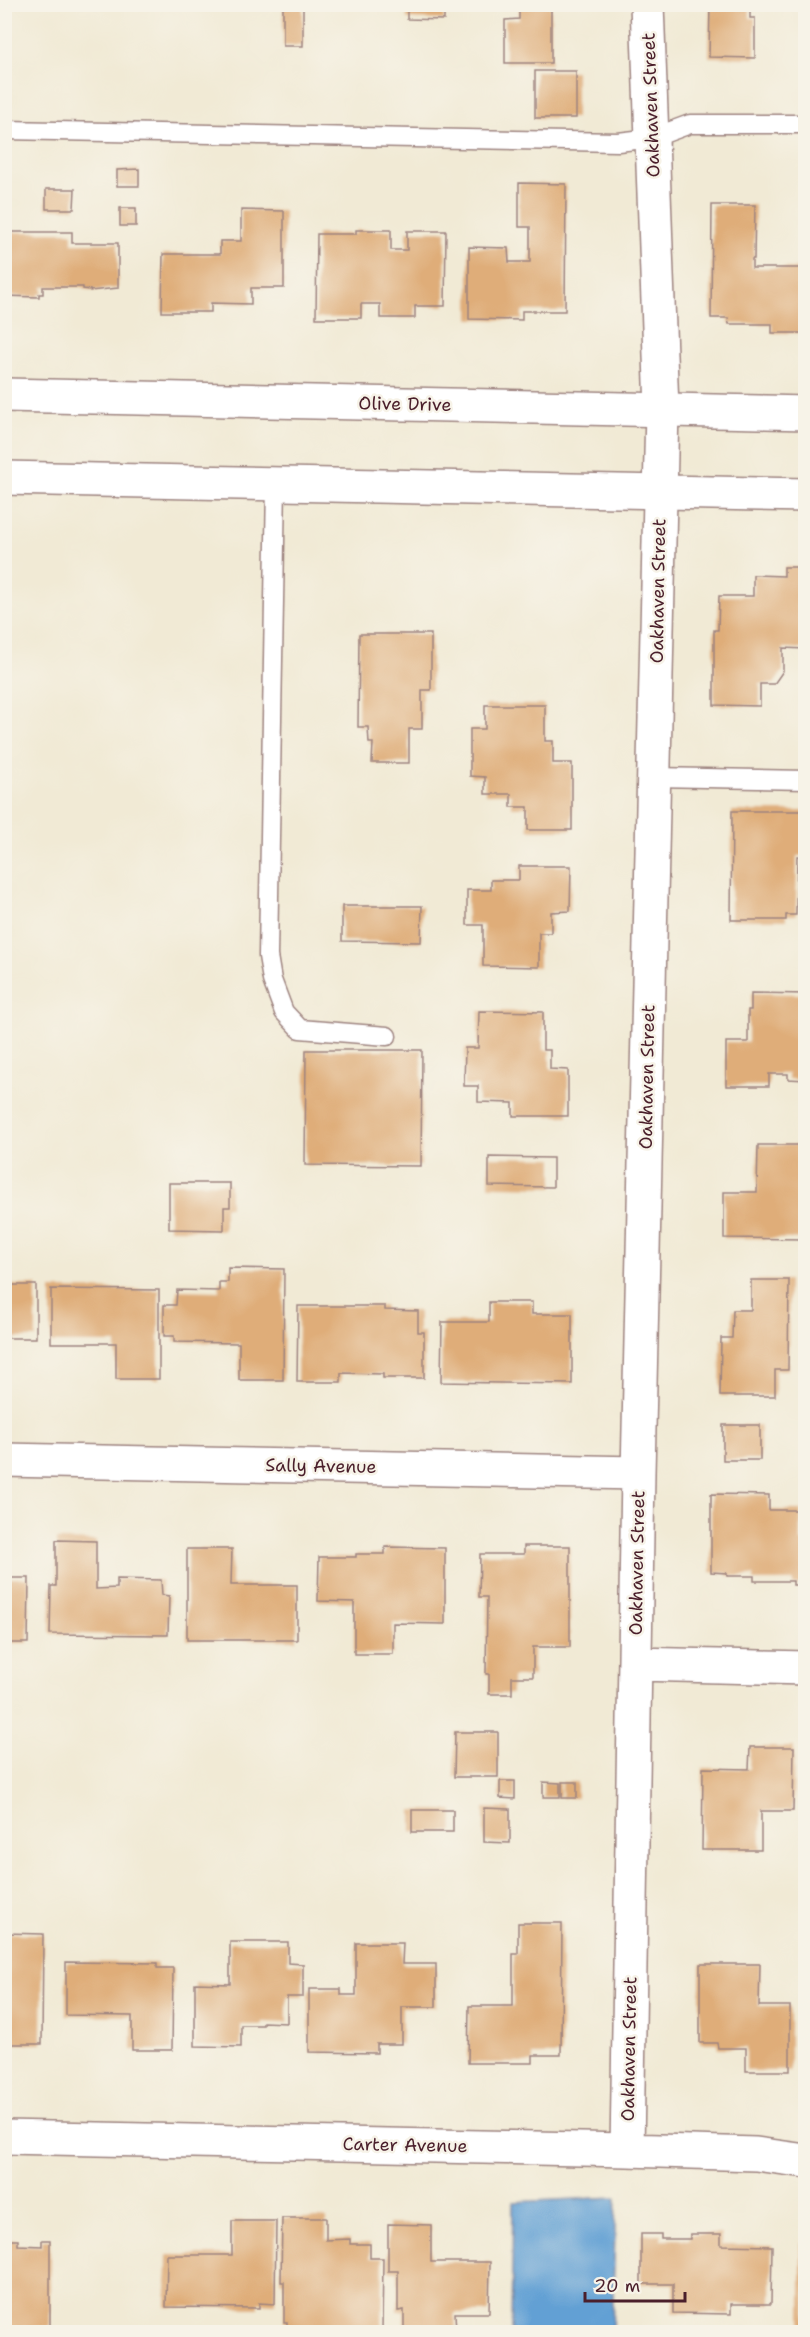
<svg xmlns="http://www.w3.org/2000/svg" width="810" height="2337" viewBox="0 0 810 2337" font-family="'Shantell Sans',sans-serif">
	<style>
		.water { fill: #62a0d4; stroke: #566080; stroke-width: 1.5 }
		.building { fill: #dfad79 }
		.lines { fill: none; stroke-linecap: round; stroke-linejoin: round }
		.lane-casing { stroke: #9e8480; stroke-width: 21 }
		.street-casing { stroke: #9e8480; stroke-width: 36 }
		.secondary-casing { stroke: #9e8480; stroke-width: 36 }
		.lane { stroke: #fff; stroke-width: 18 }
		.street { stroke: #fff; stroke-width: 33 }
		.secondary { stroke: #fff; stroke-width: 33 }
		.labels { text-anchor: middle; dominant-baseline: central; stroke-width: 5; stroke-linejoin: round; paint-order: stroke }
		.street-label { font-size: 18px; fill: #4a1f2b; stroke: #f7f3e8 }
	</style>
	<rect width="100%" height="100%" fill="#f7f3e8"/>
	<filter id="ink" filterUnits="userSpaceOnUse"><feTurbulence type="fractalNoise" baseFrequency=".0167" numOctaves="2"/><feDisplacementMap in="SourceGraphic" scale="12" xChannelSelector="R" yChannelSelector="G"/><feConvolveMatrix kernelMatrix="1 2 1 2 8 2 1 2 1" color-interpolation-filters="sRGB"/></filter>
	<filter id="wash" filterUnits="userSpaceOnUse"><feTurbulence type="fractalNoise" baseFrequency=".008" numOctaves="4" result="noise"/><feDisplacementMap in="SourceGraphic" scale="24" xChannelSelector="R" yChannelSelector="G"/><feGaussianBlur stdDeviation="1.35" result="paint"/><feColorMatrix in="noise" values="0 0 0 0 0 0 0 0 0 0 0 0 0 0 0 0 0 1.4 0 .05"/><feComposite in="paint" operator="in"/></filter>
	<g filter="url(#wash)">
		<rect width="100%" height="100%" fill="#f1ead5"/>
		<!-- water -->
		<path class="water" d="M616 2197 612 2332H511L513 2202Z"/>
		<g id="blocks">
			<!-- building -->
			<path class="building" d="M283 4H303V46H283Z
				M407 4H444V20L407 19Z
				M519 4H551V63H505V20L519 19Z
				M710 4H750V18H755V58L709 57Z
				M535 71H576V118H535Z
				M139 169V186H117V170Z
				M519 183 566 184 565 311H522V320L469 319V247L508 248 509 262H530V227H519Z
				M46 189H75L74 209H46Z
				M712 205H755L754 259H752V268H806V333H772V324H729L728 318H711Z
				M120 208H136V226H120Z
				M241 210 284 211V288H251V304L211 303V312H162L163 254H220V241H241Z
				M356 230H391V250H407V231H446L445 306H415V318H380V304H361V318H316L317 234H356Z
				M4 232H72V243H118V288L90 291V290L83 289V287H43V294H39V297L4 296Z
				M784 567H806V649L783 648V671L774 684H760V706L714 705V630H718L719 596H753V575L784 576Z
				M359 634H431V690H422V729H409V763H372L373 743H369L368 727H358Z
				M485 705H545V741H553V763H572V830H528V807H511V794H485V777L470 776V729H485Z
				M732 811H806V856H797L796 915H786V920H731Z
				M519 866H571L570 911 551 912V933H539V967L483 966V925H467V890H491V880H519Z
				M342 906H422L421 942 342 941Z
				M751 993 806 994V1080L788 1079V1074H769V1086H726V1042H748V1010H751Z
				M479 1011 543 1012V1050H550V1069L568 1070V1116H513V1103L478 1102V1086H464L465 1048H478Z
				M306 1050H422L421 1166 305 1165Z
				M758 1145H806V1239L724 1238V1192H757Z
				M489 1157 553 1158V1187L489 1186Z
				M169 1183H230V1207H224V1230L169 1229Z
				M228 1268 284 1269 283 1380H239V1343L174 1342V1336H164V1305H176L177 1290 219 1291V1282H228Z
				M751 1280H789L788 1370H775V1396H720L721 1338H732L733 1310H751Z
				M4 1285H36V1338H4Z
				M51 1289 159 1290V1379H116V1343H51Z
				M489 1302H532V1314H572V1384L441 1382 442 1322H489Z
				M298 1306H385V1310L418 1311V1332H424V1378H383V1374L341 1373V1382H297Z
				M723 1425H760V1460H723Z
				M711 1494 769 1495V1510H801V1541H806V1585H793V1581H754V1576H727V1573L711 1572Z
				M56 1540 96 1541V1589L117 1588V1579L161 1580 162 1595 169 1596 168 1635 50 1634 51 1586H56Z
				M524 1546H570V1647H533V1677H512V1694H489V1674H486L487 1597H479L480 1554H524Z
				M385 1547 445 1548V1624L393 1623V1654H354V1602L318 1601 319 1557H356V1554H385Z
				M187 1549H232L231 1585H297V1640H187Z
				M4 1578H29L28 1643H4Z
				M455 1732H498V1777H454Z
				M750 1747H794L793 1811H761V1850H702L703 1768 749 1769Z
				M500 1781H515V1799L500 1798Z
				M543 1782 560 1783V1797H543Z
				M562 1782H577V1798H562Z
				M484 1808 510 1809V1843L484 1842Z
				M412 1810H453V1832H412Z
				M518 1923H562L561 2055H533V2063H468L469 2006H513V1954H518Z
				M4 1933 43 1934 42 2044H4Z
				M230 1942H288V1963L303 1964V1997H287V2023L263 2022V2025H241V2047L195 2046V1983L230 1984Z
				M356 1943H403L402 1964H436V2007H402V2044H377V2053L309 2052V1989H341V1995H356Z
				M66 1962 157 1963V1968H173L172 2050H132V2016L66 2015Z
				M700 1964H760L759 2006H790V2071H746V2048H718L717 2043H700Z
				M282 2218H326V2240L350 2239V2244H370V2258H383L382 2332H287V2323H284V2282H281Z
				M4 2221H7V2240H18V2245L42 2246V2240H50V2327H4Z
				M232 2221H276L275 2304 259 2303V2308L166 2307 167 2255H232Z
				M388 2224 431 2225V2262H490L489 2313H455L456 2332H404V2310L398 2311V2271H388Z
				M641 2234H661V2239H690V2234H721V2245L772 2246 771 2304H731V2314L673 2313V2284H641Z
				M801 2243H806V2332H801Z"/>
		</g>
	</g>
	<g filter="url(#ink)">
		<use href="#blocks" fill-opacity="0" stroke="#9e8480" stroke-width="1.5"/>
		<g class="lines">
			<defs>
				<path id="lane" d="M4 130 618 142 652 138 690 124H806
					M276 483 268 956 272 980 284 1012 300 1029 387 1036
					M654 777 806 780"/>
				<path id="street" d="M4 1460 638 1473
					M635 1664 806 1668
					M4 2137 627 2150 756 2154 806 2161
					M627 2150 638 1473 662 409 647 4"/>
				<path id="secondary" d="M4 395 806 413
					M4 478 806 495"/>
			</defs>
			<!-- lane casing -->
			<use href="#lane" class="lane-casing"/>
			<!-- street casing -->
			<use href="#street" class="street-casing"/>
			<!-- secondary casing -->
			<use href="#secondary" class="secondary-casing"/>
			<!-- lane -->
			<use href="#lane" class="lane"/>
			<!-- street -->
			<use href="#street" class="street"/>
			<!-- secondary -->
			<use href="#secondary" class="secondary"/>
		</g>
	</g>
	<g class="labels">
		<!-- street labels -->
		<g class="street-label">
			<text transform="translate(651 105) rotate(-92)">Oakhaven Street</text>
			<text transform="translate(405 404) rotate(1)">Olive Drive</text>
			<text transform="translate(658 591) rotate(-89)">Oakhaven Street</text>
			<text transform="translate(647 1077) rotate(-89)">Oakhaven Street</text>
			<text transform="translate(321 1466) rotate(1)">Sally Avenue</text>
			<text transform="translate(637 1563) rotate(-89)">Oakhaven Street</text>
			<text transform="translate(629 2049) rotate(-89)">Oakhaven Street</text>
			<text transform="translate(405 2145) rotate(1)">Carter Avenue</text>
		</g>
	</g>
	<!-- margin -->
	<rect width="810" height="2337" fill="none" stroke="#f7f3e8" stroke-width="24"/>
	<!-- scale -->
	<path d="M585 2292v9h100v-9" fill="none" stroke="#4a1f2b" stroke-width="3"/>
	<text x="594" y="2292" font-size="18" fill="#4a1f2b" stroke="#f7f3e8" stroke-width="4.5" paint-order="stroke">20 m</text>
</svg>
